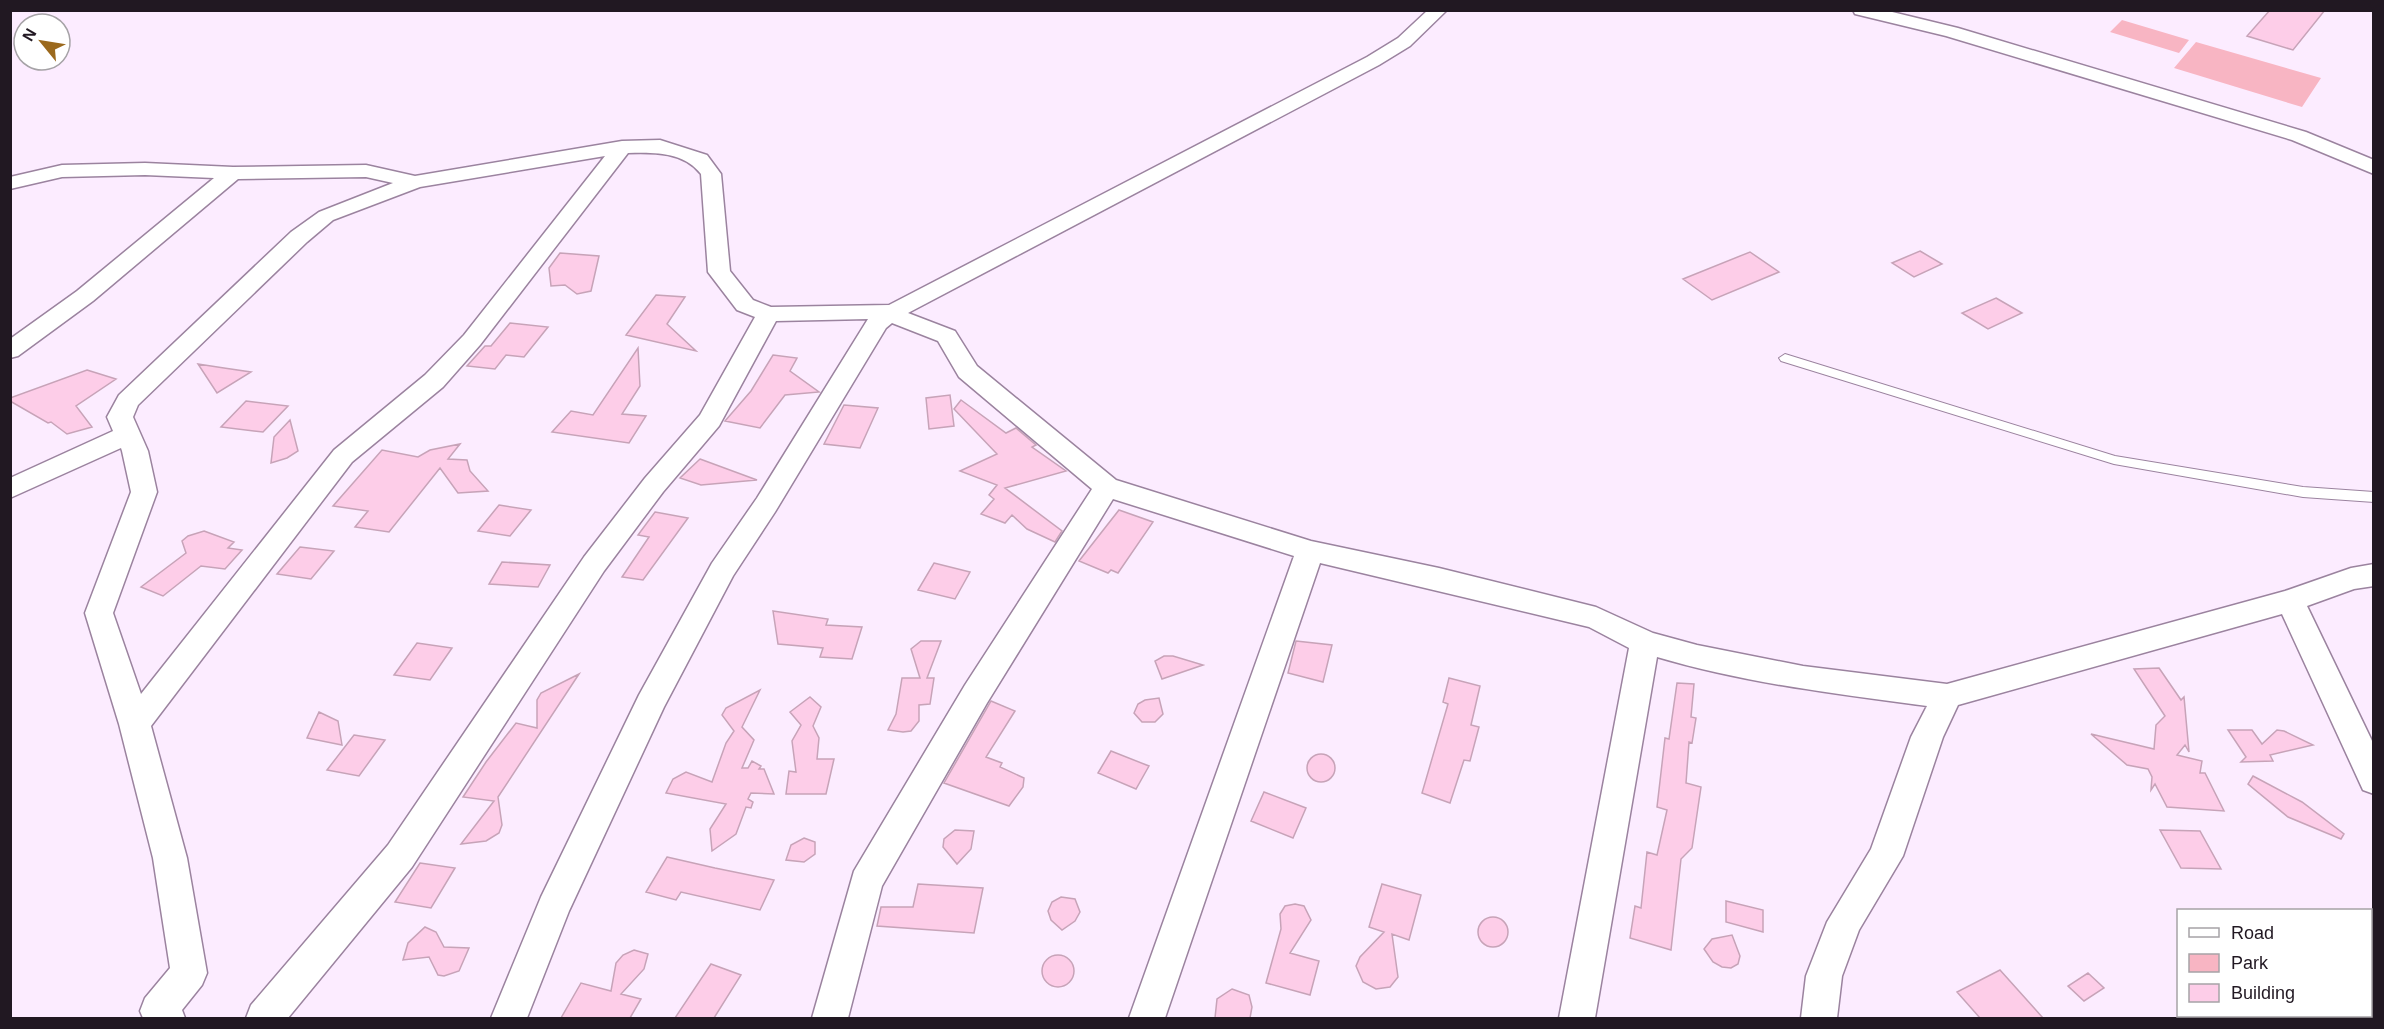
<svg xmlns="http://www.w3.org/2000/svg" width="2384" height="1029" viewBox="0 0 2384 1029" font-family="Helvetica,sans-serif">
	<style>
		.green { fill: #f8b5c3 }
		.building { fill: #fdcde8; stroke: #c7a3b8; stroke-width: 1.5 }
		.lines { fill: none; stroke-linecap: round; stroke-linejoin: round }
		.lane-casing { stroke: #9b839f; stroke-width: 2 }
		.street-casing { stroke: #9b839f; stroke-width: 3 }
		.lane { fill: #fff; fill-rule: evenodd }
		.street { fill: #fff; fill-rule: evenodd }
	</style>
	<rect width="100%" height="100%" fill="#fcecff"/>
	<!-- green -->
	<path class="green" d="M2122 20 2189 40 2179 53 2110 32Z
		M2196 42 2321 78 2302 107 2174 68Z"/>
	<!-- building -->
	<path class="building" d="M2270 10H2325L2293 50 2247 36Z
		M1920 251 1942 264 1914 277 1892 263Z
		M1750 252 1779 272 1712 300 1683 279Z
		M560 253 599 256 591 291 577 294 565 285 551 286 549 268Z
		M656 295 685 297 667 324 696 351 626 335Z
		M1996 298 2022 313 1988 329 1962 313Z
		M510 323 548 327 524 357 506 355 495 369 467 366 485 346H491Z
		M638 348 640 386 622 414 646 416 629 443 552 432 571 411 593 415Z
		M773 355 797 358 790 371 819 392 785 395 760 428 725 421 751 391Z
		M198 364 224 368 251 372 217 393Z
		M87 370 116 379 76 406 92 427 67 434 51 422 48 423 10 401V398Z
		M950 395 954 426 929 429 926 398Z
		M961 400 1006 433 1016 428 1036 445 1032 447 1066 471 1005 488 1062 531 1055 542 1027 529 1012 515 1005 523 981 514 994 499 989 495 997 485 960 471 997 454 954 409Z
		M246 401 288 406 263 432 221 427Z
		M844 405 878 408 860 448 824 444Z
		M290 420 298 451 287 458 271 463 274 437Z
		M460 444 448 459 467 460 470 471 488 491 458 493 440 468 389 532 355 527 368 511 333 506 382 450 418 457 430 450Z
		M700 459 757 480 701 485 680 478Z
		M499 505 531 510 510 536 478 531Z
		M1119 510 1153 522 1118 573 1111 570 1108 573 1079 561Z
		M655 512 688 518 643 580 622 577 649 537 638 535Z
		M204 531 234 542 228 548 242 550 225 569 201 566 163 596 141 587 186 553 182 541 188 536Z
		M300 547 334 551 311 579 277 574Z
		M502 562 550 565 538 587 489 584Z
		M934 563 970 572 955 599 918 590Z
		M773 611 828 619 826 625 862 627 852 659 820 657 823 648 778 644Z
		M921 641H941L927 678H934L930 704 919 705V721L911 731 903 732 888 730 896 714 902 678H920L911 649Z
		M1296 641 1332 645 1323 682 1288 673Z
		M417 643 452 648 430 680 394 675Z
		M1164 656H1173L1203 665 1162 679 1155 661Z
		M2159 668 2181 700 2184 697 2189 752 2185 745 2177 755 2202 761 2200 773H2205L2224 811 2167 807 2155 784 2151 790 2152 777 2148 769 2127 765 2091 734 2154 749 2156 725 2165 716 2134 669Z
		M579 674 498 797 502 825 499 833 486 841 461 844 494 801 463 797 486 762 516 723 537 728V700L541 693Z
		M1449 678 1480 686 1471 725 1479 727 1470 761 1464 760 1450 803 1422 793 1448 704 1443 702Z
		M1677 683 1694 684 1691 717 1696 718 1692 743 1689 742 1686 783 1701 787 1692 848 1681 859 1671 950 1630 938 1635 906 1641 908 1647 852 1657 855 1667 810 1657 807 1665 738 1669 739Z
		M760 690 742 727 754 740 742 768H748L752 761 761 766 759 769H764L774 794 751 793 748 799 753 802 751 808 746 807 736 834 712 851 710 829 726 804 666 793 673 779 686 772 712 782 726 743 734 731 722 715 726 708Z
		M810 697 821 707 813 726 819 738 817 759H834L826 794H786L789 771 796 772 792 741 801 725 790 712Z
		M1159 698 1163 714 1155 722H1142L1134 713 1138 704 1145 700Z
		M991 701 1015 711 986 757 1002 763 1000 767 1024 778 1023 787 1009 806 944 783Z
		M319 712 338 721 342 745 307 738Z
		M2228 730H2252L2262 744 2277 730 2284 731 2313 745 2270 755 2273 761 2241 762 2246 757Z
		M354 735 385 740 359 776 327 770Z
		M1111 751 1149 766 1136 789 1098 773Z
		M1307 768a14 14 0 1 1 28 0a14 14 0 1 1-28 0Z
		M2253 776 2302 802 2344 834 2341 839 2288 817 2248 784Z
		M1264 792 1306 808 1293 838 1251 821Z
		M955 830 974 831 971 849 957 864 943 847 944 839Z
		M2160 830 2200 831 2221 869 2181 868Z
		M804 838 815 842V854L804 862 786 860 791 845Z
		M667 857 715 868 774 880 760 910 681 892 676 900 646 892Z
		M420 863 455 868 431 908 395 902Z
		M918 884 983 888 974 933 877 926 881 907H913Z
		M1382 884 1421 895 1409 940 1392 934 1398 977 1390 987 1376 989 1363 982 1356 966 1360 957 1384 932 1369 927Z
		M1061 897 1075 899 1080 912 1075 921 1062 930 1051 920 1048 911 1052 902Z
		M1726 901 1763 910V932L1726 922Z
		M1295 904 1304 906 1311 920 1290 953 1319 961 1310 995 1266 983 1281 929 1280 914 1285 906Z
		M1478 932a15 15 0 1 1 30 0a15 15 0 1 1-30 0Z
		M425 927 436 932 444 947 469 948 459 971 444 976 438 975 429 957 403 960 408 943Z
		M1732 935 1740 956 1738 964 1731 968 1722 967 1713 962 1704 949 1712 939Z
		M634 950 648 954 644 969 621 994 641 999 630 1018H561L581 983 611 991 616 963 623 955Z
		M1042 971a16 16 0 1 1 32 0a16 16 0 1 1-32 0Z
		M711 964 741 975 714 1018H675Z
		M2000 970 2043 1018H1980L1957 992Z
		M2088 973 2104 988 2084 1001 2068 986Z
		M1232 989 1249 995 1252 1007 1250 1018H1215L1217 999Z"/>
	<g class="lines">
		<defs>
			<path id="lane" d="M1785 354 2115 456 2303 487 2374 492V502L2303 497 2114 464 1781 361 1779 358Z"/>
			<path id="street" d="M1428 10H1447L1410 46 1379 65 908 313 955 331 977 366 1116 480 1311 541 1439 568 1596 607 1653 633 1697 645 1803 666 1947 684 2285 591 2351 568 2374 564V586L2354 589 2307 606 2374 745V794L2363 790 2282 614 1958 705 1943 737 1903 856 1859 930 1842 976 1837 1018H1801L1806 976 1827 922 1871 849 1911 737 1927 706C1836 694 1745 683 1657 657L1595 1018H1559L1629 648 1589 627 1320 563 1165 1018H1129L1294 556 1113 499 987 703 882 886 848 1018H812L854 871 965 685 1092 489 959 377 938 341 892 323 886 328 775 512 733 576 664 707 569 911 527 1018H491L541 897 639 695 712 563 757 498 868 319 776 321 719 426 663 492 604 571 412 867 288 1018H246L251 1005 388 845 584 557 645 478 700 415 755 317 737 310 708 272 701 174C684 152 654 152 628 153L480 345 443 387 352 462 151 726 187 858 207 973 202 985 182 1010 185 1018H143L140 1011 145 998 170 968 153 858 119 724 85 613 131 492 122 451 121 448 10 498V478L113 431 107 417 119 395 291 232 319 212 393 183 366 177 238 179 93 301 18 356 10 358V339L77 291 214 178 145 175 62 177 10 189V177L62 165 145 163 233 167 366 165 415 176 622 141 660 140 707 155 721 174 730 271 753 300 771 307 889 305 1367 57 1398 38ZM605 156 464 335 425 375 334 450 141 694 113 613 157 492 148 451 133 417 138 405 307 242 333 220 420 187Z
				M1853 10H1884L1958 28 2306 132 2374 160V174L2292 140 1946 36 1855 14Z"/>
		</defs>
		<!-- lane casing -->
		<use href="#lane" class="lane-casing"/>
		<!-- street casing -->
		<use href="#street" class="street-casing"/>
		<!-- lane -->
		<use href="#lane" class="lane"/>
		<!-- street -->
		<use href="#street" class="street"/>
	</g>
	<!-- border -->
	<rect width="2384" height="1029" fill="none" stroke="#211822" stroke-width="24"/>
	<!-- legend -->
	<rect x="2177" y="909" width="195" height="108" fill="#ffffff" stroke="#a6a3a7" stroke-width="1.5"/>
	<rect x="2189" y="928" width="30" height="9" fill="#ffffff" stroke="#a6a3a7" stroke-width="1.5"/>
	<text x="2231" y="939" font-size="18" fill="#211822">Road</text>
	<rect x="2189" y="954" width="30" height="18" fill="#f8b5c3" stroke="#a6a3a7" stroke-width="1.5"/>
	<text x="2231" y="969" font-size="18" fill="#211822">Park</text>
	<rect x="2189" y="984" width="30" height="18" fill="#fdcde8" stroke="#a6a3a7" stroke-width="1.5"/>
	<text x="2231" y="999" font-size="18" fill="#211822">Building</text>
	<!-- north arrow -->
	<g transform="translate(42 42) rotate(300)"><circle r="28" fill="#ffffff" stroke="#a6a3a7" stroke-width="1.5"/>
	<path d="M0-4.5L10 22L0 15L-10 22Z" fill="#9b691d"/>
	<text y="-9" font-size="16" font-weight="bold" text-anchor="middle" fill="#211822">N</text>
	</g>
</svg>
